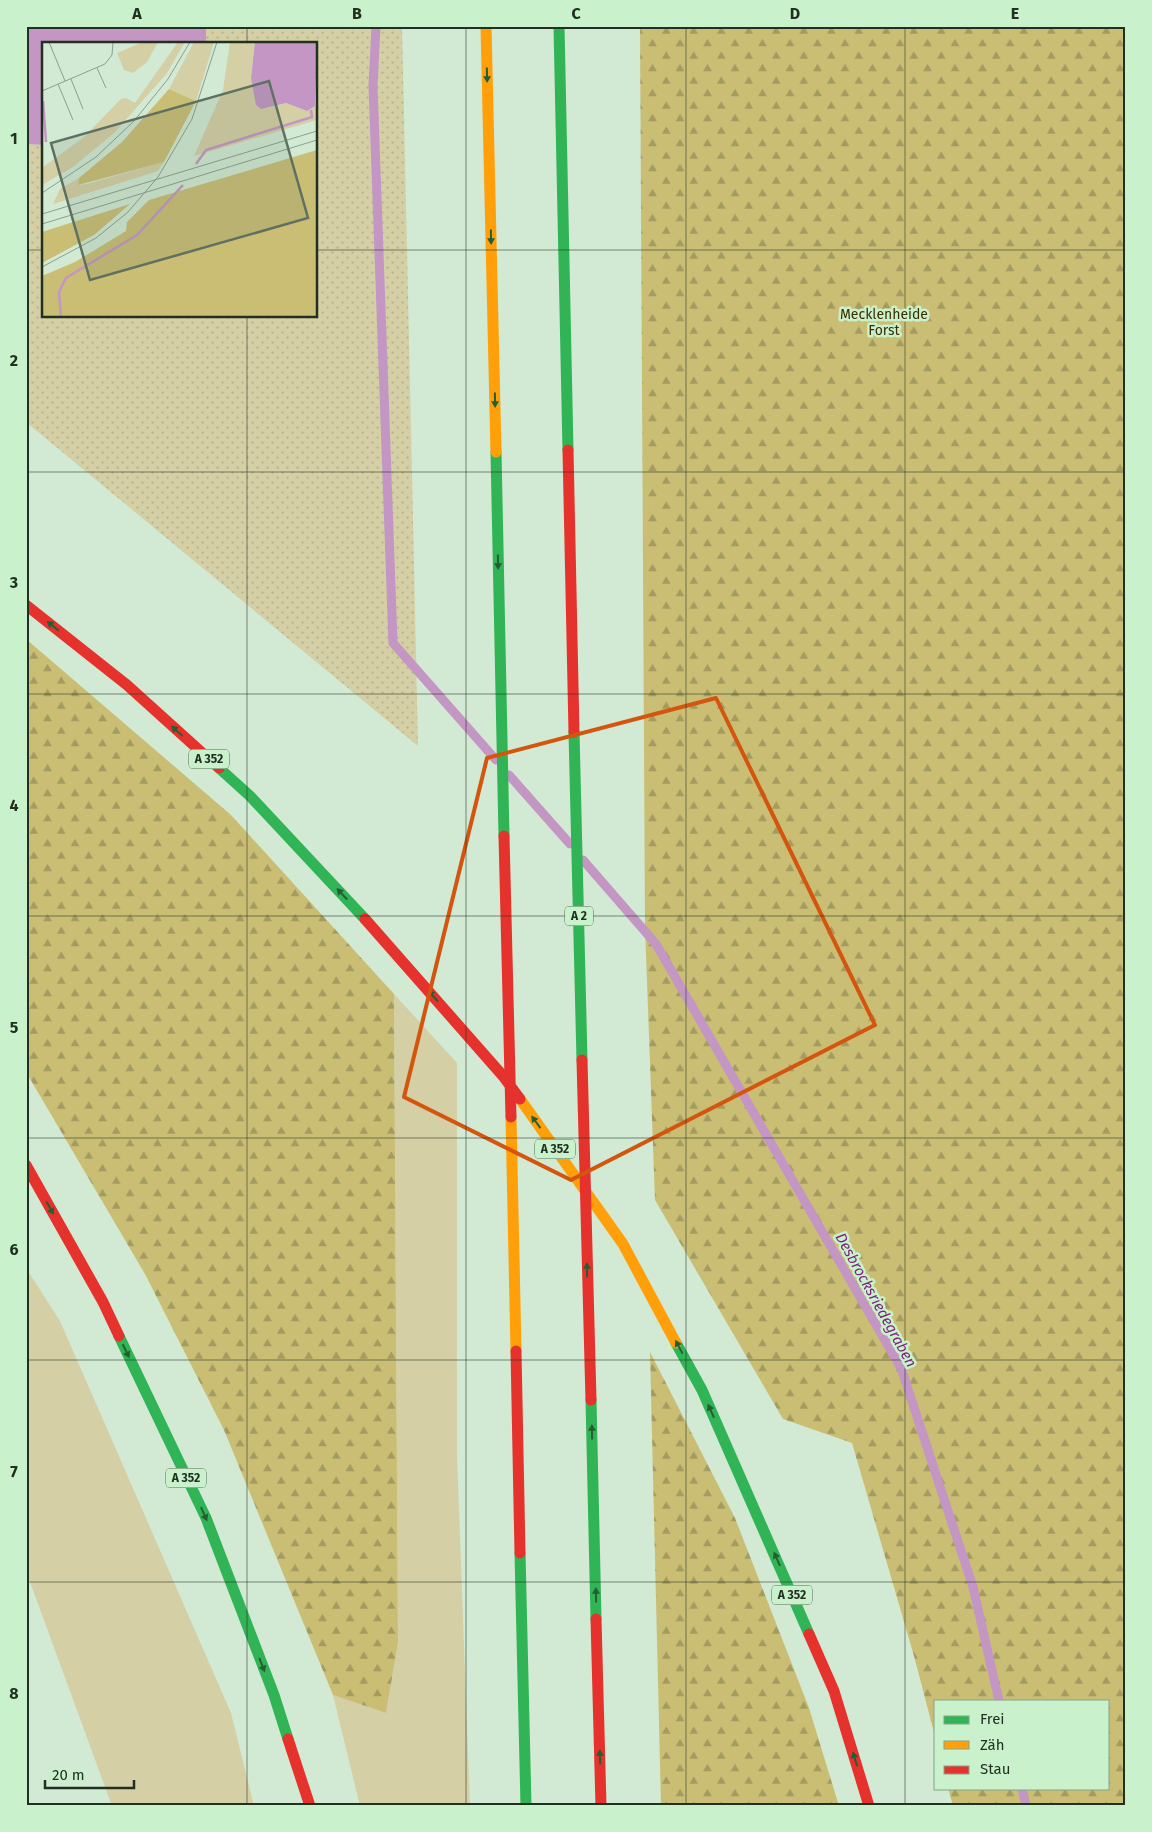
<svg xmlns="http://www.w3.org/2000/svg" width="1152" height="1832" viewBox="0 0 1152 1832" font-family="'Fira Sans',sans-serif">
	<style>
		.grass { fill: #d4cfa5 }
		.forest { fill: url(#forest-firs) }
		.park { fill: url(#park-dots) }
		.water { fill: #c396c3 }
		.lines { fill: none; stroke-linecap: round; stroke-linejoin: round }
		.stream { stroke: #c396c3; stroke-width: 9 }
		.fast { stroke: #30b455; stroke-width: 11 }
		.slow { stroke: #ff9f0a; stroke-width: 11 }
		.jam { stroke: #e5322d; stroke-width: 11 }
		.oneway { fill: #265e33 }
		.marked { fill: none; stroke: #d4550e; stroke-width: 4; stroke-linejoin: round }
		.grid { fill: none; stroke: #203021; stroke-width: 1; stroke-opacity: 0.55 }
		.labels { text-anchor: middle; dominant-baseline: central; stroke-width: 5; stroke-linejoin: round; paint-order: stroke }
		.shield { fill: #c9f2cc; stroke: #536a54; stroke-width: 1 }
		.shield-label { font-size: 12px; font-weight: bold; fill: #203021 }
		.park-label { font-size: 14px; fill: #3d2c00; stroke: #c9f2cc }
		.water-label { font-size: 15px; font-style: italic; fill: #7b237e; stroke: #c9f2cc }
		.inset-river { fill: none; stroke: #c396c3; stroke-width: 2.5 }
		.inset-road { fill: none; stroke: #8b9f8c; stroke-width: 1 }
		.view { fill: #5e7160; fill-opacity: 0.15; stroke: #5e7160; stroke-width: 2.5 }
		.inset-edge { fill: none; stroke: #203021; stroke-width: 2.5 }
		.neatline { fill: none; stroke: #203021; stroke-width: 2 }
		.grid-label { font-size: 16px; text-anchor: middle; font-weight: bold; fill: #203021 }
	</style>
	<defs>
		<pattern id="forest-firs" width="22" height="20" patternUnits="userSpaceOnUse" patternTransform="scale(1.25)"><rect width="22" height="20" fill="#cabe75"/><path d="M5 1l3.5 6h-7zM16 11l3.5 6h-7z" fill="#a49b60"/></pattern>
		<pattern id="park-dots" width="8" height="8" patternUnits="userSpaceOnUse" patternTransform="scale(1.25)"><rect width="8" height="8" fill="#d4cfa5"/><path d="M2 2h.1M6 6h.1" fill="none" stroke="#b6b28e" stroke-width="1.8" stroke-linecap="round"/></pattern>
	</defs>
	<rect width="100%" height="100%" fill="#d2e9d4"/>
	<!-- grass -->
	<path class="grass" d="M394 994 457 1063V1456L470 1806H360L333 1695 386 1713 398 1643Z
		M26 1268 60 1321 231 1713 254 1806H112L26 1571Z"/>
	<!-- forest -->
	<path class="forest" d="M640 26H1126V1806H953L948 1788H1108V1701H936V1740L914 1656 852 1443 783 1419 655 1200 645 927Z
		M26 639 231 815 394 994 398 1643 386 1713 333 1695 224 1430 145 1274 26 1072Z
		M650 1352 735 1518 809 1708 839 1806H661Z"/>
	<!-- park -->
	<path class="park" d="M206 26H402L418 746 26 422V144L44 145V316H316V44H206Z"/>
	<!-- water -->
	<path class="water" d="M26 26H206V44H44V145L26 144Z"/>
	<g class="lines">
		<!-- stream -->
		<path class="stream" d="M376 26 373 86 393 643 496 760
			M509 775 570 844
			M583 860 656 944 901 1368 973 1587 999 1701
			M1022 1788 1026 1806"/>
		<!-- fast -->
		<path class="fast" d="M559 26 568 450
			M496 452 504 836
			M574 732 582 1060
			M219 768 250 796 365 919
			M119 1336 206 1518 274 1695 288 1739
			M676 1343 702 1390 809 1634
			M591 1400 596 1619
			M520 1553 526 1806"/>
		<!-- slow -->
		<path class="slow" d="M486 26 496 452
			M520 1099 623 1244 676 1343
			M511 1117 516 1351"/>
		<!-- jam -->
		<path class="jam" d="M568 450 574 732
			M26 605 127 685 219 768
			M504 836 511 1117
			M365 919 503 1076 520 1099
			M582 1060 591 1400
			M26 1165 103 1302 119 1336
			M516 1351 520 1553
			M596 1619 601 1806
			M809 1634 834 1691 869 1806
			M288 1739 310 1806"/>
	</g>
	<!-- one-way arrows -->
	<defs><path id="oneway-solid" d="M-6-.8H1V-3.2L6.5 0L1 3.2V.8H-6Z" transform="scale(1.25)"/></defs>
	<g class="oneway">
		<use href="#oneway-solid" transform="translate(487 75) rotate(89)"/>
		<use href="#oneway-solid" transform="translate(491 237) rotate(89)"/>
		<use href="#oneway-solid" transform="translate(495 400) rotate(89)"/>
		<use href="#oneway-solid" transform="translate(498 562) rotate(89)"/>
		<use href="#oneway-solid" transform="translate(53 626) rotate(-141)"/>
		<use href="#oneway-solid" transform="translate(177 731) rotate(-138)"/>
		<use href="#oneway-solid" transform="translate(342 894) rotate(-133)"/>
		<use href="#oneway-solid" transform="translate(433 996) rotate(-131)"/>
		<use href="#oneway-solid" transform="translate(536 1122) rotate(-126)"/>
		<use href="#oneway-solid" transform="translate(50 1208) rotate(61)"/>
		<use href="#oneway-solid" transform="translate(587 1270) rotate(-91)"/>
		<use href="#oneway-solid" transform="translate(679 1347) rotate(-118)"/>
		<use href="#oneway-solid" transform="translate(126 1351) rotate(64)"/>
		<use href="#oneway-solid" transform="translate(711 1411) rotate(-114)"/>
		<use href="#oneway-solid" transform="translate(592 1432) rotate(-91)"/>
		<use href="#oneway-solid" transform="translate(204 1514) rotate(66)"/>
		<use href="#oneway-solid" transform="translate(777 1559) rotate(-114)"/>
		<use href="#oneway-solid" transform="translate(596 1595) rotate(-91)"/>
		<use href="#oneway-solid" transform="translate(262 1665) rotate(69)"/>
		<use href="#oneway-solid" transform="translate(600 1757) rotate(-91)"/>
		<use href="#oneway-solid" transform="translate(855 1759) rotate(-107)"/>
	</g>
	<!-- marked area -->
	<path class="marked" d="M716 698 875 1025 571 1180 404 1097 487 758Z"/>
	<!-- grid -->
	<path class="grid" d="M247 26V44M466 26V1806M686 26V1806M905 26V1806M26 250H44M316 250H1126M247 316V1806M26 472H1126M26 694H1126M26 916H1126M26 1138H1126M26 1360H1126M26 1582H1126"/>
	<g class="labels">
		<!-- shield labels -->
		<g class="shield">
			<rect x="189" y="749.5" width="40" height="19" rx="4"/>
			<rect x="565" y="906.5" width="28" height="19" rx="4"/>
			<rect x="535" y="1139.5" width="40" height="19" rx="4"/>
			<rect x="166" y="1468.5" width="40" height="19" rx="4"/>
			<rect x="772" y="1585.5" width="40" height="19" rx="4"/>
		</g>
		<g class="shield-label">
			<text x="209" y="759">A 352</text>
			<text x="579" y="916">A 2</text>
			<text x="555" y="1149">A 352</text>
			<text x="186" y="1478">A 352</text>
			<text x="792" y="1595">A 352</text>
		</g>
		<!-- park labels -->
		<g class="park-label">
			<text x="884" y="314">Mecklenheide<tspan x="884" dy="16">Forst</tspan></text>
		</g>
		<!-- water labels -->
		<g class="water-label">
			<text transform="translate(876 1300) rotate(61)">Desbrocksriedegraben</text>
		</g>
	</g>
	<!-- overview -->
	<g transform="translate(42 42)">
		<rect width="275" height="275" fill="#d2e9d4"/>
		<path d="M101 0H116L105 20 91 31 82 28 75 11ZM136 0H143L125 31 72 91 31 125 0 143V126L42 95 79 57 84 56 93 61ZM152 0H172L154 59 127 47ZM122 120 116 129 11 162 18 147 37 136V143L45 142Z" fill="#d4cfa5"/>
		<path d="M127 47 154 59 122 120 36 143 37 136 80 100ZM275 108V275H0V234L33 220 84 189 85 180 107 158ZM88 162 52 193 0 221V190Z" fill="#cabe75"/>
		<path d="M188 0H213L209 36 224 66 244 61 265 69 275 62V78L152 114 181 48Z" fill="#d4cfa5"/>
		<path d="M213 0H275L273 64 265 69 244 61 219 67 214 63 209 36Z" fill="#c396c3"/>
		<path class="inset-river" d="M1 59 4 100M154 122 164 108 270 75 269 68M19 275 17 250 24 236 95 193 141 143"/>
		<path class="inset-road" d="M7 0 23 39M55 26 64 46M29 37 41 67M16 42 31 78M0 49 63 22 70 13 71 0M0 151 54 115 92 79 126 37 148 0M0 172 275 89M0 182 275 98M0 225 54 196 86 170 116 135 150 77 175 0"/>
		<path class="view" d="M227 39 266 176 48 238 9 101Z"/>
		<rect width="275" height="275" class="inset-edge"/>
	</g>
	<!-- border -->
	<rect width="1152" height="1832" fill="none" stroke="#c9f2cc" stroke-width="55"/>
	<!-- legend -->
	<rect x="934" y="1700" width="175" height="90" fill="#c9f2cc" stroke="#85a488"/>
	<rect x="944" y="1716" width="25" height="8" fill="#30b455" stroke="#85a488"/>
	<text x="980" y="1724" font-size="15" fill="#203021">Frei</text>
	<rect x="944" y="1741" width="25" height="8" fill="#ff9f0a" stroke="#85a488"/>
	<text x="980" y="1750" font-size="15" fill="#203021">Zäh</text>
	<rect x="944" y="1766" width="25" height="8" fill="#e5322d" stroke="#85a488"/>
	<text x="980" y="1774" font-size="15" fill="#203021">Stau</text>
	<!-- scale -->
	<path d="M45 1780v8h89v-8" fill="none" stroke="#203021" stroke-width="2.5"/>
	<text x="52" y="1780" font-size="15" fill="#203021" stroke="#c9f2cc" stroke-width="4" paint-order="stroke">20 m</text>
	<rect x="28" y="28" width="1096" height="1776" class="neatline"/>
	<g class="grid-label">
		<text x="137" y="19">A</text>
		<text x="357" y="19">B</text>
		<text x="576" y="19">C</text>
		<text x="795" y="19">D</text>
		<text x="1015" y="19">E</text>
		<text x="14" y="144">1</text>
		<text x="14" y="366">2</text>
		<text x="14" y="588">3</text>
		<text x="14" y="811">4</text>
		<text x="14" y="1033">5</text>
		<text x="14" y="1255">6</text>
		<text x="14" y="1477">7</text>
		<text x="14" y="1699">8</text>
	</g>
</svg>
